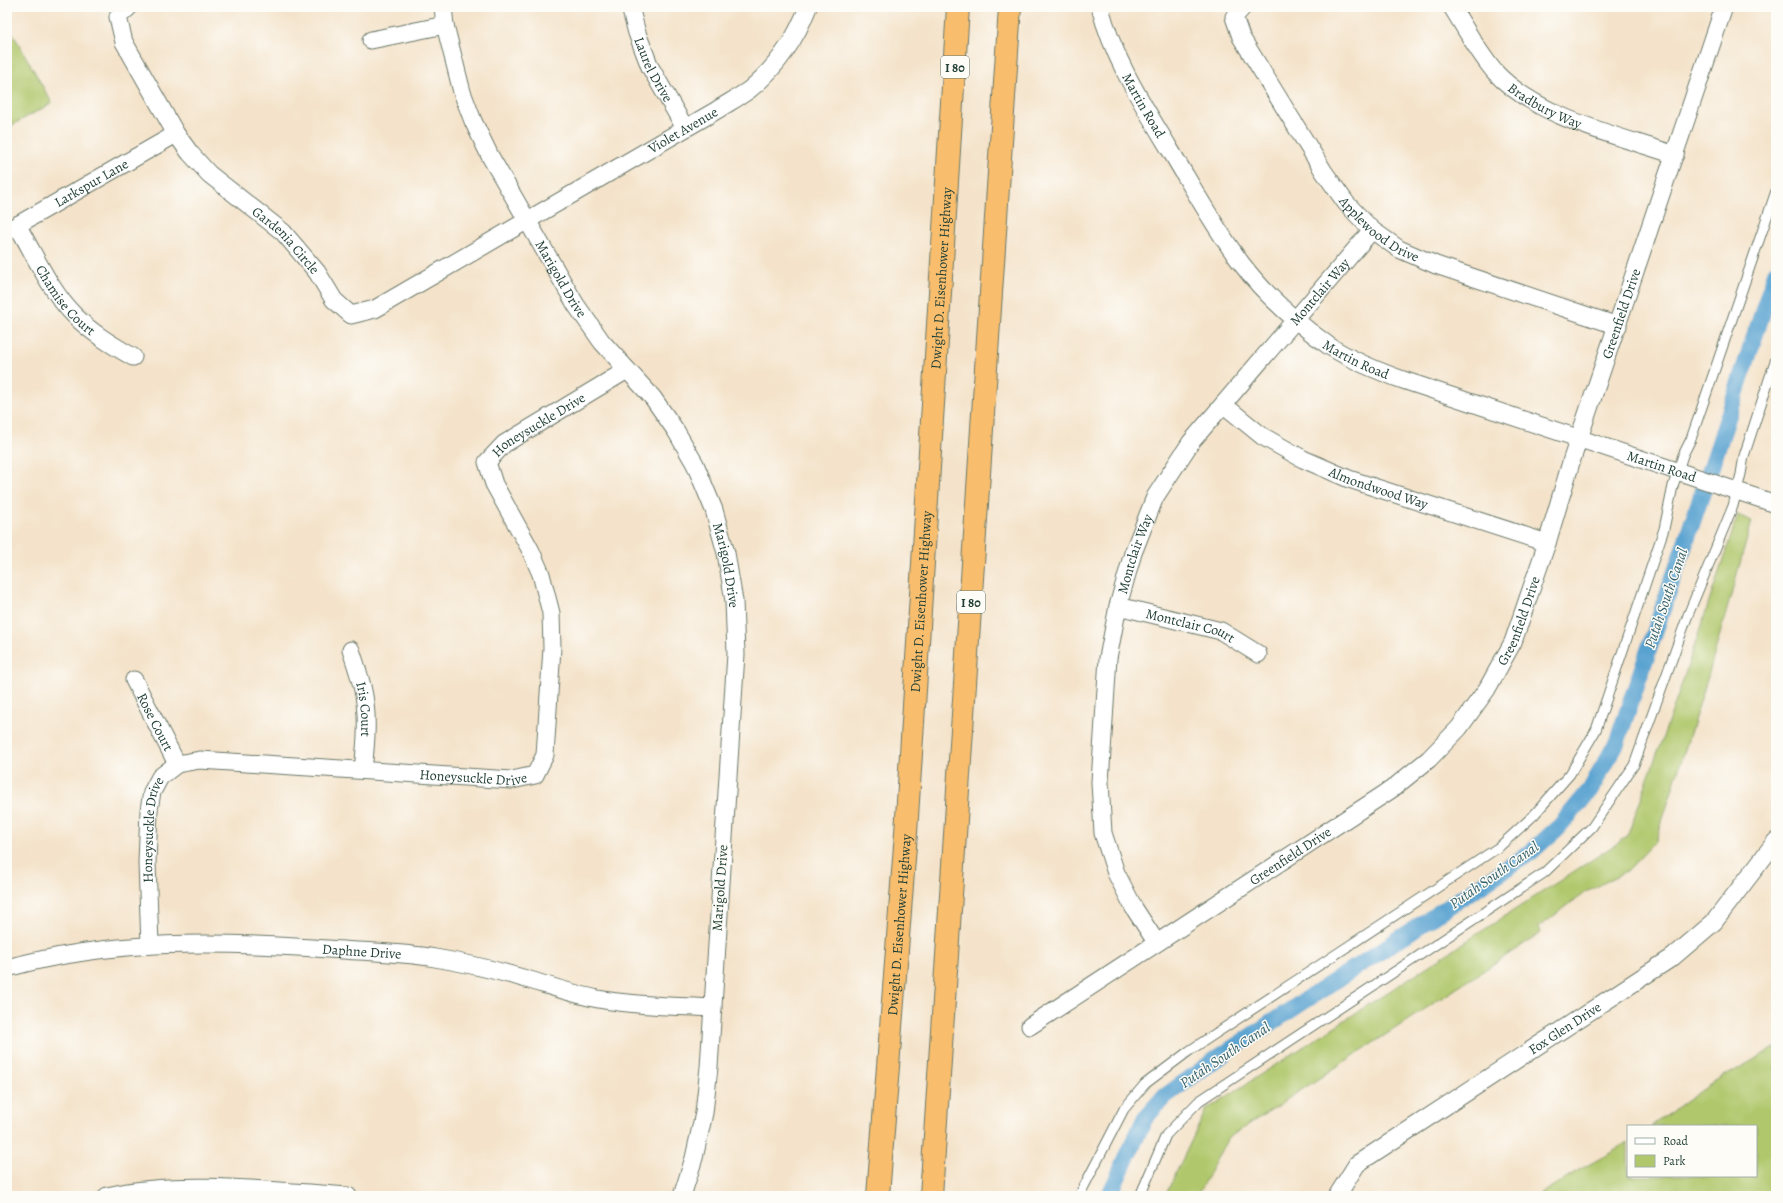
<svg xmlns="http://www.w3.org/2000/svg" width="1783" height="1203" viewBox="0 0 1783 1203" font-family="Alegreya,serif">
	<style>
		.green { fill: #b0c76c; stroke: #688250 }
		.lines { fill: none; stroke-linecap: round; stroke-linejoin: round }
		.canal { stroke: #59a2d0; stroke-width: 17 }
		.lane-casing { stroke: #6a7768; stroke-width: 11 }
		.street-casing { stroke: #6a7768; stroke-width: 19 }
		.highway-casing { stroke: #6a7768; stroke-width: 24 }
		.lane { stroke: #fff; stroke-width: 9 }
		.street { stroke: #fff; stroke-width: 17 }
		.highway { stroke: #f9be6d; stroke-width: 22 }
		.labels { text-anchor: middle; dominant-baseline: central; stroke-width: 3; stroke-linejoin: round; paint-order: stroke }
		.shield { fill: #fdfcf7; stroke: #62766e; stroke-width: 1 }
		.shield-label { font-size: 13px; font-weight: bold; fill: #1f3d34 }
		.street-label { font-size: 14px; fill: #1f3d34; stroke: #fdfcf7 }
		.water-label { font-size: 15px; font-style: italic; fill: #33606b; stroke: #fdfcf7 }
	</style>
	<rect width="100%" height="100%" fill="#fdfcf7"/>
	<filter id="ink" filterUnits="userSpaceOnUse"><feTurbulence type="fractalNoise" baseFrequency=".025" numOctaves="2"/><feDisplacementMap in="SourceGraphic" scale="8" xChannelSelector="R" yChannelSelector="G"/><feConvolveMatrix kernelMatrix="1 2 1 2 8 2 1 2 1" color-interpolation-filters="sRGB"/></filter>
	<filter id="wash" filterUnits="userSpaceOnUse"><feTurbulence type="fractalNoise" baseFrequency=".012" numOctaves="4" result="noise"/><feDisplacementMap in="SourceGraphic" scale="16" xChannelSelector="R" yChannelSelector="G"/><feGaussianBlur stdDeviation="0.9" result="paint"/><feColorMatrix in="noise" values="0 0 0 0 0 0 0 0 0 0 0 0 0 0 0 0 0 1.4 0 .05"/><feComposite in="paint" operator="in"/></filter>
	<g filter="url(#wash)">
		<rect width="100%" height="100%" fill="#f4e3ca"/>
		<!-- green -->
		<path class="green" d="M7 23 52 103 7 128Z
			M1738 515 1752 521 1707 680 1656 841 1628 870 1583 894 1539 927 1541 933 1228 1138 1197 1196H1165L1206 1110 1627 837 1678 695Z
			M1776 1047V1196H1538L1572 1174 1628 1143V1176H1756V1126H1651L1708 1086Z"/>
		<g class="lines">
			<!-- canal -->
			<path class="canal" d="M1109 1196 1145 1118 1164 1097 1219 1057 1530 853 1561 825 1590 790 1617 742 1714 459 1776 272"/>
		</g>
	</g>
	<g filter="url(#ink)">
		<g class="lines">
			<defs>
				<path id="lane" d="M1079 1196 1124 1109 1145 1084 1189 1051 1499 847 1533 816 1570 774 1596 730 1664 529 1673 486 1683 455 1691 439 1776 191
					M1140 1196 1166 1135 1199 1101 1544 873 1592 827 1634 765 1688 615 1733 506 1741 474 1744 456 1776 358"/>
				<g id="street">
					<path id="s1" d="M129 7 118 17 124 42 176 134 190 153 209 174 283 232 317 272 334 300 351 315 375 309 717 110C728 103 739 97 749 90 776 68 796 39 808 7"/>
					<path id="s2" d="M443 7 445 25 462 92 473 121 490 156 576 305 602 342 653 398 676 431 695 464 714 510 726 553 734 601 736 654 709 1067 704 1113 694 1158 682 1196"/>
					<path id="s3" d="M630 7 637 33 650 67 685 128"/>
					<path id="s4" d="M1100 7C1113 58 1142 103 1169 148 1192 186 1214 227 1241 263 1265 295 1297 323 1329 346 1353 361 1380 372 1406 381L1776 504"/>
					<path id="s5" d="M1243 7 1234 17 1241 37 1324 172 1346 203 1372 230 1399 249 1436 265 1618 326"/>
					<path id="s6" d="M1452 7C1465 28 1478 52 1494 71 1537 118 1616 135 1675 155"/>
					<path d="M371 40 445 25"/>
					<path id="s7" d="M17 225C35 255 50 291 75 316 92 333 112 345 133 357"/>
					<path id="s8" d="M7 231 176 134"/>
					<path id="s9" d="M1224 405 1262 436 1303 459 1349 479 1547 543"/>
					<path id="s10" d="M1118 606 1221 631 1258 654"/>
					<path id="s11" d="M351 650C355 662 359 674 362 686 369 714 366 743 363 770"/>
					<path id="s12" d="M134 680 177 764"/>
					<path id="s13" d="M1156 942 1134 908 1116 873 1103 833 1100 782 1108 658 1118 606 1133 553 1155 497 1191 442 1372 230"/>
					<path id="s14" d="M150 945 147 863 149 810 152 792 160 777 177 764 200 760 512 780 535 775 545 755 552 648 551 613 541 574 530 549 494 484 487 462 504 444 627 370"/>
					<path id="s15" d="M7 968C113 939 219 941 328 949 363 952 400 952 435 958 465 963 496 970 526 979 550 986 573 994 598 999 636 1006 675 1006 713 1008"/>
					<path id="s16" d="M1030 1026 1392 789 1429 759 1459 728 1487 689 1513 642 1547 543 1572 459 1724 7"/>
					<path d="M107 1196C180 1179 273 1191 348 1196"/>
					<path id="s17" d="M1337 1196 1357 1164 1673 957 1714 922 1776 841"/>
				</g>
				<g id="highway">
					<path id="s18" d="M878 1196 906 833 958 7"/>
					<path d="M931 1196 1010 7"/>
				</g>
			</defs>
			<!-- lane casing -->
			<use href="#lane" class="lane-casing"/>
			<!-- street casing -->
			<use href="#street" class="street-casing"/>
			<!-- highway casing -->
			<use href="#highway" class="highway-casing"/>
			<!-- lane -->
			<use href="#lane" class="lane"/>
			<!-- street -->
			<use href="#street" class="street"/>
			<!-- highway -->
			<use href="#highway" class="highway"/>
		</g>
	</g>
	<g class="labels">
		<!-- shield labels -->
		<g class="shield">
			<rect x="941" y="56" width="28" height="22" rx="3"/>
			<rect x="957" y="591" width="28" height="22" rx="3"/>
		</g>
		<g class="shield-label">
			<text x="955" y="67">I 80</text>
			<text x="971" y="602">I 80</text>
		</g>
		<!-- street labels -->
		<g class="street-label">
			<text stroke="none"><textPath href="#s3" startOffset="67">Laurel Drive</textPath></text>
			<text stroke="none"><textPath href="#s6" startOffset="139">Bradbury Way</textPath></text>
			<text stroke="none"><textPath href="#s4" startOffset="108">Martin Road</textPath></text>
			<text stroke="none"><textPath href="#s1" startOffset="781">Violet Avenue</textPath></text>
			<text stroke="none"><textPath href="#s8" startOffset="97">Larkspur Lane</textPath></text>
			<text stroke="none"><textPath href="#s5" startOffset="274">Applewood Drive</textPath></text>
			<text stroke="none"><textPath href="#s1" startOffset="300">Gardenia Circle</textPath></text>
			<text stroke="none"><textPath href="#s18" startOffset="920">Dwight D. Eisenhower Highway</textPath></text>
			<text stroke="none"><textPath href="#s2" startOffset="299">Marigold Drive</textPath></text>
			<text stroke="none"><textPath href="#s13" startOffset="729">Montclair Way</textPath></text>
			<text stroke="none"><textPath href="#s7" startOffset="90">Chamise Court</textPath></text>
			<text stroke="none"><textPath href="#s16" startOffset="971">Greenfield Drive</textPath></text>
			<text stroke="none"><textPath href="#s4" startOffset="445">Martin Road</textPath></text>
			<text stroke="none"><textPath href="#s14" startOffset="945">Honeysuckle Drive</textPath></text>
			<text stroke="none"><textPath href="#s4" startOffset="769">Martin Road</textPath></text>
			<text stroke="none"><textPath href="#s9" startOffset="177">Almondwood Way</textPath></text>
			<text stroke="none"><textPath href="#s13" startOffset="405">Montclair Way</textPath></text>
			<text stroke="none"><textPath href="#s2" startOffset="635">Marigold Drive</textPath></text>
			<text stroke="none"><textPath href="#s18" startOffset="596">Dwight D. Eisenhower Highway</textPath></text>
			<text stroke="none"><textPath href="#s16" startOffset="647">Greenfield Drive</textPath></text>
			<text stroke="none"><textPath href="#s10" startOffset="75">Montclair Court</textPath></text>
			<text stroke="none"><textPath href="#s11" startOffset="61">Iris Court</textPath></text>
			<text stroke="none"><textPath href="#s12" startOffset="47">Rose Court</textPath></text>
			<text stroke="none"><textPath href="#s14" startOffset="489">Honeysuckle Drive</textPath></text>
			<text stroke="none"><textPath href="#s14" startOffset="116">Honeysuckle Drive</textPath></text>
			<text stroke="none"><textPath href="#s16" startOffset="311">Greenfield Drive</textPath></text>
			<text transform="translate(720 888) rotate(-86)">Marigold Drive</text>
			<text stroke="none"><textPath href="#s18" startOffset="272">Dwight D. Eisenhower Highway</textPath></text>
			<text stroke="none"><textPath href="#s15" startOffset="357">Daphne Drive</textPath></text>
			<text stroke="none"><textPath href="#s17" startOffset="286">Fox Glen Drive</textPath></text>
		</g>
		<!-- water labels -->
		<g class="water-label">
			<text transform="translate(1666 598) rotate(-71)">Putah South Canal</text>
			<text transform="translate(1494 875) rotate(-35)">Putah South Canal</text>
			<text transform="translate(1225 1055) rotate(-34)">Putah South Canal</text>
		</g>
	</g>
	<!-- margin -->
	<rect width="1783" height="1203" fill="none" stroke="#fdfcf7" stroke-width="24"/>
	<!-- legend -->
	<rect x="1627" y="1125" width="130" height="52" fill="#fdfcf7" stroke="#a4b0a9"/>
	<rect x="1635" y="1138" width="20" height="6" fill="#ffffff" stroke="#a4b0a9"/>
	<text x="1663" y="1145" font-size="12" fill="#1f3d34">Road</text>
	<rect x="1635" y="1155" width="20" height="12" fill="#b0c76c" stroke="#a4b0a9"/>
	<text x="1663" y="1165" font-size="12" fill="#1f3d34">Park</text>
</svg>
